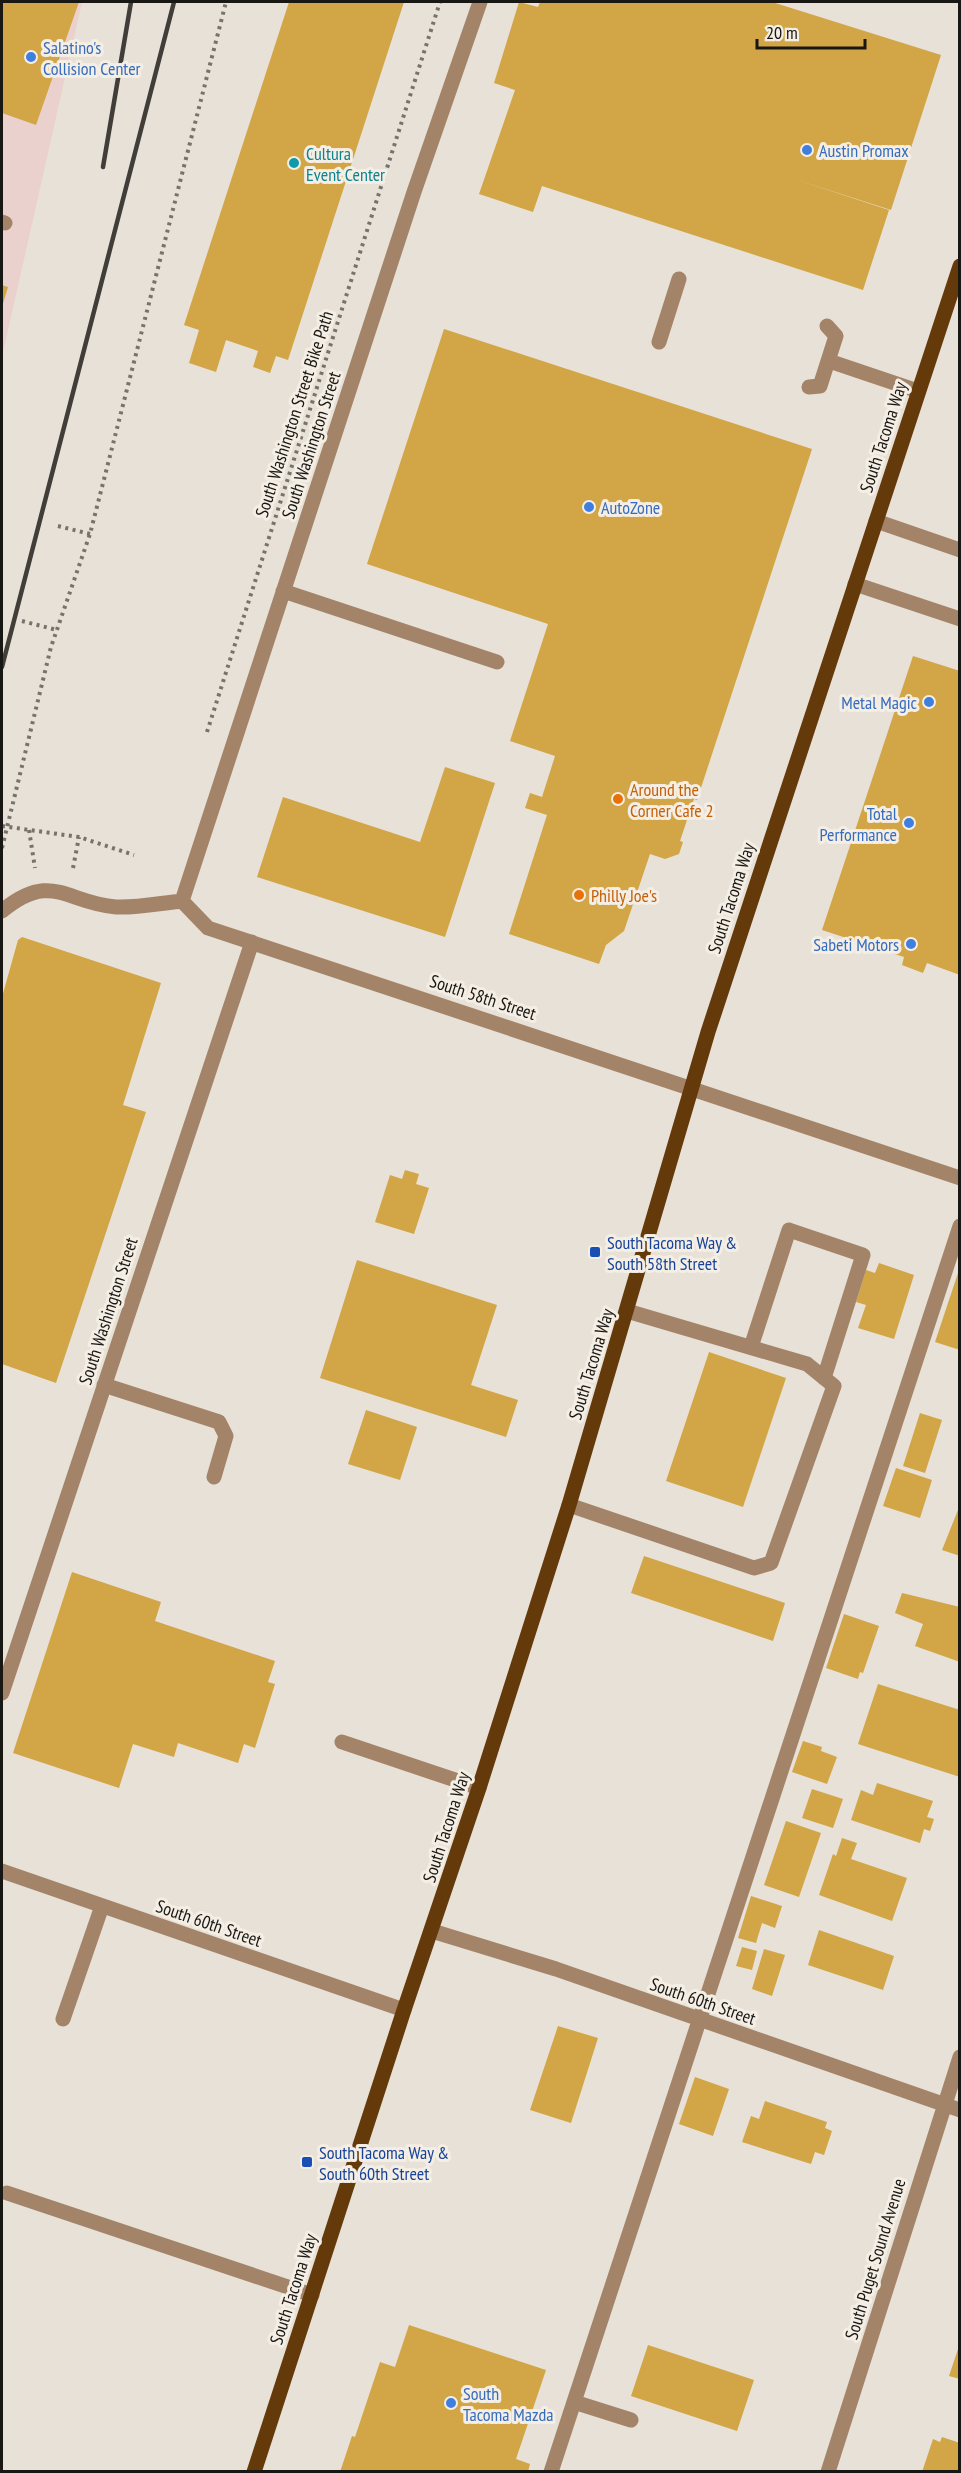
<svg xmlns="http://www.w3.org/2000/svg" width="961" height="2473" viewBox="0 0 961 2473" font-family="'PT Sans Narrow',sans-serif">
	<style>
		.industrial { fill: #ebd1ce }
		.building { fill: #d2a546 }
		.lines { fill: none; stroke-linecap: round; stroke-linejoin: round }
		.path { stroke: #76726c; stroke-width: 4; stroke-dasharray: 3 4.5; stroke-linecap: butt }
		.minor { stroke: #a48469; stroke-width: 15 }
		.major { stroke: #653a0a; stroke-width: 15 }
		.rail { stroke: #413e3a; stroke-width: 4.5 }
		.shop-dot { fill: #3f7fe0; stroke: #f4eee4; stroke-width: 2 }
		.culture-dot { fill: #0f9aa8; stroke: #f4eee4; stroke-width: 2 }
		.food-dot { fill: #e8710a; stroke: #f4eee4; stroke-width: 2 }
		.transit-dot { fill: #1a4fb4; stroke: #f4eee4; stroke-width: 2 }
		.labels { text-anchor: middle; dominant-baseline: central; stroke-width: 6; stroke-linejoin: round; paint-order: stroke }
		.shop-label { font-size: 18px; fill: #366cbe; stroke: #f4eee4; text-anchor: start }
		.culture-label { font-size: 18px; fill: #0d838f; stroke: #f4eee4; text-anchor: start }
		.street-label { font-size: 18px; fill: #191714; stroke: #f4eee4 }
		.food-label { font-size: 18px; fill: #c56008; stroke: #f4eee4; text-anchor: start }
		.transit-label { font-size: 18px; fill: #164399; stroke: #f4eee4; text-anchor: start }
	</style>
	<rect width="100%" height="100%" fill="#e7e1d7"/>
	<!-- industrial -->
	<path class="industrial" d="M2 2H82L2 357Z"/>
	<!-- building -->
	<path class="building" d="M2 2H79L36 125 2 113Z
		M289 2H404L288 360 276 356 270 373 253 367 258 351 226 340 216 372 189 363 199 330 184 325Z
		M519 2 538 7 540 2H772L941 55 891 210 791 178 889 210 863 290 542 186 533 212 479 194 515 90 494 83Z
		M2 285 8 287 2 307Z
		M444 329 812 449 697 800 694 799 680 841 683 842 679 854 665 859 650 854 624 931 606 945 599 964 509 934 547 815 525 808 530 793 542 797 555 756 510 741 548 624 367 564Z
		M913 656 960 671V975L927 963 923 973 902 965 904 957 822 930Z
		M445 767 495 783 445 937 257 877 283 797 420 842Z
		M22 937 161 983 123 1105 146 1112 56 1383 2 1364V997L18 940Z
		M405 1170 419 1174 416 1184 429 1188 414 1234 375 1222 390 1175 402 1179Z
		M357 1260 497 1305 471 1385 518 1400 506 1437 320 1378Z
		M879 1263 914 1275 894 1339 858 1328 866 1305 856 1302 866 1270 875 1273Z
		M959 1270H960V1350L935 1342Z
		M709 1352 786 1378 743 1507 666 1481Z
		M366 1410 417 1427 400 1480 348 1464Z
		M920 1413 942 1420 925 1473 903 1466Z
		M896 1468 932 1480 920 1518 883 1506Z
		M960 1505V1556L942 1550Z
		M644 1556 785 1603 773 1641 631 1593Z
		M72 1572 161 1602 155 1621 275 1661 268 1682 275 1684 255 1748 244 1744 238 1763 178 1743 174 1757 133 1744 119 1788 13 1753Z
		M902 1593 960 1607V1662L915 1646 923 1624 895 1613Z
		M844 1614 879 1626 863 1673 860 1672 858 1679 826 1668Z
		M878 1684 960 1710V1777L858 1744Z
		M803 1741 822 1747 821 1751 837 1757 827 1784 792 1772Z
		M877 1783 933 1801 927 1817 934 1819 930 1831 924 1829 920 1843 851 1820 861 1790 873 1795Z
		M812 1789 843 1799 833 1828 802 1818Z
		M786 1821 821 1833 799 1897 764 1885Z
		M842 1838 857 1843 851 1859 907 1878 892 1921 819 1895 833 1854 836 1856Z
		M751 1896 782 1906 775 1928 762 1923 756 1943 738 1938Z
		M819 1930 894 1956 883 1990 808 1965Z
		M742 1947 757 1951 752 1970 736 1966Z
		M764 1949 785 1955 772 1996 752 1989Z
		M558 2026 598 2038 571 2123 530 2110Z
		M695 2077 729 2089 713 2136 679 2124Z
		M765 2101 827 2122 825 2128 832 2131 824 2155 815 2152 811 2164 742 2142 751 2116 759 2119Z
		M409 2325 546 2370 516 2459 530 2464 528 2472H340L352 2436 355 2437 380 2362 395 2367Z
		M648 2345 754 2380 737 2431 631 2396Z
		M959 2346H960V2379L949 2376Z
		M942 2437 960 2443V2472H922L933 2439 940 2442Z"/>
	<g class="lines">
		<!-- path -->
		<path class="path" d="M58 526 90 534
			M22 621 57 630
			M207 732 440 2
			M2 826 79 837 134 855
			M29 830 35 868
			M2 848 51 647 90 534 226 2
			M73 868 79 837"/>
		<!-- minor -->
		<path class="minor" d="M2 222 5 223
			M659 342 679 279
			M829 361 918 391
			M809 387 820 386 836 336 827 326
			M876 521 960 550
			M855 584 960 619
			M283 591 497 662
			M182 901 414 192 480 2
			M182 901 208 928 960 1178
			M2 911C52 870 66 903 116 907 137 908 161 903 182 901
			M751 1347 789 1230 863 1255 824 1378
			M104 1385 219 1422 226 1436 214 1477
			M569 1505 754 1568 771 1563 834 1386 807 1364 627 1311
			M2 1693 252 942
			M342 1742 479 1788
			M2 1871 404 2010
			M432 1931 556 1969 960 2110
			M63 2019 102 1906
			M7 2193 312 2295
			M574 2402 631 2420
			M551 2472 960 1226
			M828 2472 960 2057"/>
		<!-- major -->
		<path class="major" d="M254 2472 404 2010 479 1788 569 1505 708 1032 960 266"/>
		<!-- rail -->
		<path class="rail" d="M103 167 131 2
			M2 667 174 2"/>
	</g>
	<!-- markers -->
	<g class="shop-dot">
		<circle cx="31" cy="57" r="6"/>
		<circle cx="807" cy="150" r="6"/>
		<circle cx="589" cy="507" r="6"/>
		<circle cx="929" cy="702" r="6"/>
		<circle cx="909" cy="823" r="6"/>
		<circle cx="911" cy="944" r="6"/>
		<circle cx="451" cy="2403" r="6"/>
	</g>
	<circle class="culture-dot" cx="294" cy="163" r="6"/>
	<g class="food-dot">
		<circle cx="618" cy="799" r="6"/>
		<circle cx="579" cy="895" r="6"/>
	</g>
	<g class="transit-dot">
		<rect x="589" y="1246" width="12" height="12" rx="3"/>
		<rect x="301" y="2156" width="12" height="12" rx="3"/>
	</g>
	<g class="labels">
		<!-- shop labels -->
		<g class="shop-label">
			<text x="43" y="47">Salatino's<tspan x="43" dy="21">Collision Center</tspan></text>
			<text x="819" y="150">Austin Promax</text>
			<text x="601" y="507">AutoZone</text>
			<text x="917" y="702" text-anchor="end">Metal Magic</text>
			<text x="897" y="813" text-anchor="end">Total<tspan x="897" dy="21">Performance</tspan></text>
			<text x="899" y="944" text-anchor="end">Sabeti Motors</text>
			<text x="463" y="2393">South<tspan x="463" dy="21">Tacoma Mazda</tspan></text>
		</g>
		<!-- culture labels -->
		<g class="culture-label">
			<text x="306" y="153">Cultura<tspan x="306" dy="21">Event Center</tspan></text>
		</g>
		<!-- street labels -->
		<g class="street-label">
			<text transform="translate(294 414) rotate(-72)">South Washington Street Bike Path</text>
			<text transform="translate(883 437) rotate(-72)">South Tacoma Way</text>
			<text transform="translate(311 445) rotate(-72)">South Washington Street</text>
			<text transform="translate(731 898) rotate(-72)">South Tacoma Way</text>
			<text transform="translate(483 997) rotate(18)">South 58th Street</text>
			<text transform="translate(108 1311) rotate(-72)">South Washington Street</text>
			<text transform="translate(591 1364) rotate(-73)">South Tacoma Way</text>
			<text transform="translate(446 1827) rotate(-72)">South Tacoma Way</text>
			<text transform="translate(209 1923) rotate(19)">South 60th Street</text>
			<text transform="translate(703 2001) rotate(19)">South 60th Street</text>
			<text transform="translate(875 2259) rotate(-73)">South Puget Sound Avenue</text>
			<text transform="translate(293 2289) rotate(-72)">South Tacoma Way</text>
		</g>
		<!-- food labels -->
		<g class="food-label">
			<text x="630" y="789">Around the<tspan x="630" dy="21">Corner Cafe 2</tspan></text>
			<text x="591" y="895">Philly Joe's</text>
		</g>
		<!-- transit labels -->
		<g class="transit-label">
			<text x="607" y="1242">South Tacoma Way &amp;<tspan x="607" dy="21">South 58th Street</tspan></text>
			<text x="319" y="2152">South Tacoma Way &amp;<tspan x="319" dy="21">South 60th Street</tspan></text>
		</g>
	</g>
	<!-- border -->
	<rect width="961" height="2473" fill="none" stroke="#191714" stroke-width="6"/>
	<!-- scale -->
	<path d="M757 39v9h108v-9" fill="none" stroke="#191714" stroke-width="3"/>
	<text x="766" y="39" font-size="18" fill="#191714" stroke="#f4eee4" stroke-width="4.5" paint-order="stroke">20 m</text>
</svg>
